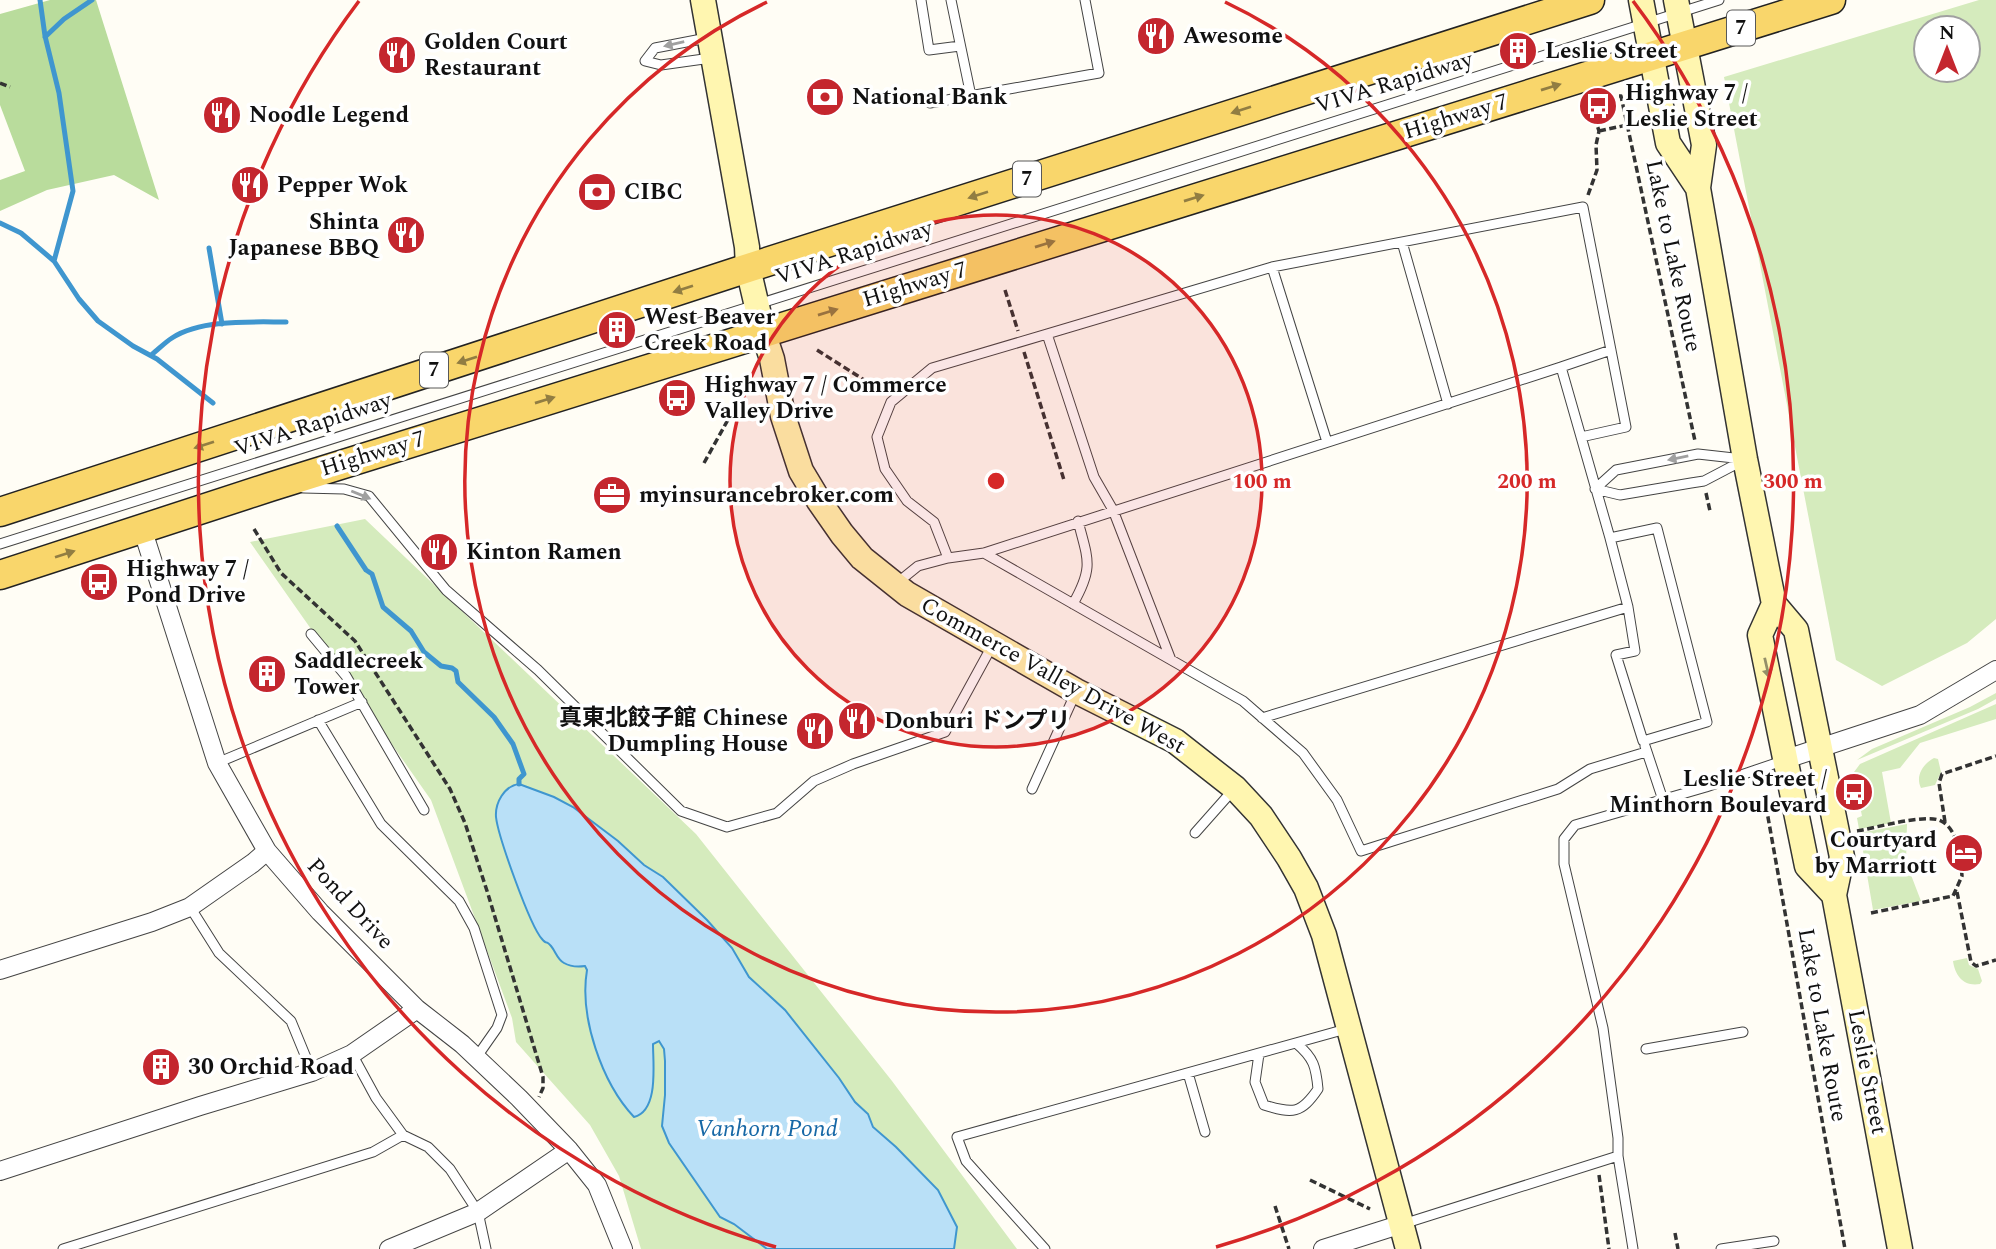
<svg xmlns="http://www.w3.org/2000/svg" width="1996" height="1249" viewBox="0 0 1996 1249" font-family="Spectral,'Noto Sans SC','Noto Sans JP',serif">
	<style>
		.green { fill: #d5ebbd; fill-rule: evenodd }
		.forest { fill: #b9dc9c }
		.water { fill: #b9e0f7; stroke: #3f96cf; stroke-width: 2 }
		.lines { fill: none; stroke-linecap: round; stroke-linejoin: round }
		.stream { stroke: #3f96cf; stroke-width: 5 }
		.lane-casing { stroke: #444; stroke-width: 11 }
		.street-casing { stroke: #444; stroke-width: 20 }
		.secondary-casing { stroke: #333; stroke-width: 27 }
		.primary-casing { stroke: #222; stroke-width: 31 }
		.path { stroke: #333; stroke-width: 3.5; stroke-dasharray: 7 3.5; stroke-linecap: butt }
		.lane { stroke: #fff; stroke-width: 9 }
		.street { stroke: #fff; stroke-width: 18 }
		.secondary { stroke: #fff6b0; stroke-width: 24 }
		.primary { stroke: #f9d66b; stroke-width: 28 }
		.oneway { fill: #a0a0a0 }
		.oneway2 { fill: #917d42 }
		.oneway3 { fill: #948f68 }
		.ring { fill: none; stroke: #d62828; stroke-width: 3.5 }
		.labels { text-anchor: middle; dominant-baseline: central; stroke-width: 7; stroke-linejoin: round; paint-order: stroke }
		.shield { fill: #fff; stroke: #585858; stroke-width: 2 }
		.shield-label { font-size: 21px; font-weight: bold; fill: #111 }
		.poi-label { font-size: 23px; font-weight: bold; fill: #111; stroke: #fff; text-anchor: start }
		.street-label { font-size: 23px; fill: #111; stroke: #fff }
		.water-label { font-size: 24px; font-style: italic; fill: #1768a6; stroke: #fff }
		.centre { fill: #d62828; stroke: #fff; stroke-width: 3.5 }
		.ring-label { font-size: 21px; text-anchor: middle; font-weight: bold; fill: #d62828; stroke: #fff; stroke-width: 7; stroke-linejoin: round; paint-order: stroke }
	</style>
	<rect width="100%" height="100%" fill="#fffdf5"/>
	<!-- green -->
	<path class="green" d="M1979 0H1996V619L1967 643 1882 686 1836 660 1724 77ZM1926 28H1968V70H1926Z
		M365 519 696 834 892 1081 1017 1249H641L619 1176 590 1125 516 1042 512 1018 431 800 250 542Z
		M1996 693V699L1978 709 1857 760 1872 749 1970 707Z
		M1996 704V719L1920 743 1900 768 1882 772 1891 823 1859 829 1857 818 1862 816 1856 787 1851 788V776L1860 764Z
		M1934 758 1938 759 1941 772 1935 785 1921 788C1915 776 1923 764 1934 758Z
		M1907 824 1906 862 1921 901 1873 910 1860 833Z
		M1967 958 1969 965 1978 969 1982 981 1980 984C1964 987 1955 976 1953 961Z"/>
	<!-- forest -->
	<path class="forest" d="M50 0H96L159 200 114 175 47 190 0 211V180L25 171 0 105V14Z"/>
	<!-- water -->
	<path class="water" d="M519 784 554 797 573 807 618 841 644 865 663 877 707 920 732 948 749 977 785 1010 839 1078 855 1102 868 1114 873 1127 896 1147 938 1190 957 1227 954 1249H767L734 1224 720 1217 669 1143 662 1126 665 1095V1061L664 1049 659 1041 653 1044C653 1064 659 1111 634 1117 602 1083 579 1017 587 970L585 966C578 967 571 967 564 963 557 959 556 952 551 946 545 939 548 946 542 939 530 926 498 836 496 817 495 803 504 786 519 784Z"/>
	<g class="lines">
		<!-- stream -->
		<path class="stream" d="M40 0 45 36 59 93 73 191 54 261
			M45 37 64 19 92 0
			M0 223 21 233 54 261 79 299 98 321 133 346 157 359 213 403
			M209 248 222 324
			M151 355C158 350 164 343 172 338 201 319 252 322 286 322
			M337 526 366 570 372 574 383 607 411 631 424 652 441 666 452 668 456 671 458 682 494 717 513 744 524 774 519 779V784"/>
		<defs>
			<path id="lane" d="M921 0 929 50 960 46
				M951 0 971 96
				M707 38 655 48 645 61 661 65 711 58
				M930 103 1099 73 1085 0
				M1402 242 1448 404
				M1272 267 1327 442
				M1561 367 1611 350
				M303 488 344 489 369 496 446 590 538 670 681 811 727 827 777 813 814 781 853 764 945 732 992 646
				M1595 489 1616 470 1698 454 1743 459
				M1595 489 1620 495 1691 483 1704 481 1744 460
				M0 544 1719 0
				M984 553 1243 701 1303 753 1337 800 1361 851 1558 789 1590 769 1646 752
				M948 558 934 522 907 501 885 469 877 437 891 402 932 368 1047 334
				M897 583 918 566 948 558 984 553 1561 367 1610 538 1628 607 1635 651 1616 655 1643 741 1707 722 1657 528 1610 538
				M1073 604C1094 567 1088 560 1078 521
				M311 634 346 676 424 810
				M1171 660 1113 510 1094 477 1047 334 1272 267 1583 207 1626 427 1581 437
				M1262 718 1628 607
				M318 720 381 824 459 901 474 928 502 1015 497 1028 476 1058
				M1645 746 1663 800
				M217 763 362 702
				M1032 789 1076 692
				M1195 833 1234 789
				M190 907 219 953 291 1021 312 1072
				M1646 1049 1743 1032
				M352 1054 376 1098 403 1135 428 1147 450 1169 478 1212 486 1249
				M1259 1054 1255 1082 1264 1105C1293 1114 1301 1114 1318 1089 1316 1067 1314 1058 1296 1043
				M1188 1073 1205 1132
				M1403 1224 1618 1156
				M63 1249 373 1152 403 1135
				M1045 1249 966 1161 957 1137 1346 1029
				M1633 1249 1618 1156V1138L1603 1028 1564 864V839L1575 825 1706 787 1785 760
				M1721 1249 1774 1241"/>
			<path id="street" d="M142 528 217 763 267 851 320 912 417 1009 462 1044 519 1098 569 1150 597 1185 623 1249
				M1786 759 1920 715 1996 670
				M0 970 152 922 190 907 253 863 267 851
				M0 1171 200 1106 312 1072 352 1054 417 1009
				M389 1249 478 1212 569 1150
				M1323 1249 1402 1224"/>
			<path id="secondary" d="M703 0 747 247 748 268 763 332 772 359 783 416 801 471 819 501 842 534 862 558 907 594 1076 691 1175 741 1235 788 1261 816 1289 858 1306 888 1324 935 1408 1249
				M1641 0 1668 143 1698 188
				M1676 0 1704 145 1698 188 1745 459 1774 604 1796 630 1842 857 1834 895 1900 1249
				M1774 604 1760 635 1807 866 1834 895"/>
			<path id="primary" d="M0 512 748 268 1590 0
				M0 575 270 487 1831 0"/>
		</defs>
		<!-- lane casing -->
		<use href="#lane" class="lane-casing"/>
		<!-- street casing -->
		<use href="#street" class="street-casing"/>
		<!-- secondary casing -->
		<use href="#secondary" class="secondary-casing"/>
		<!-- primary casing -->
		<use href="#primary" class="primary-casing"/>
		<!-- path -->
		<path class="path" d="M0 83 10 87
			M1619 96H1621L1695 441
			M1599 131 1627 125
			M1588 195 1597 170 1596 145 1599 131 1590 103
			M1005 290 1018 331
			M817 350 880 390
			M1024 352 1064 480
			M704 463 745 389
			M1706 493 1710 511
			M254 529 281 573 355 641 450 789 465 823 488 894 543 1077V1088L539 1097
			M1766 806 1845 1249
			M1945 822 1939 783 1942 774 1996 756
			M1857 831C1875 828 1927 813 1941 821 1948 824 1953 832 1955 838
			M1957 892 1971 962 1976 966 1996 960
			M1871 913 1953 896 1962 876 1961 864
			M1599 1175 1609 1249
			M1310 1180 1370 1209
			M1275 1206 1289 1249
			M1675 1233 1678 1249"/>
		<!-- lane -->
		<use href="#lane" class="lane"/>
		<!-- street -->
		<use href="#street" class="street"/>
		<!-- secondary -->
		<use href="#secondary" class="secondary"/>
		<!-- primary -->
		<use href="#primary" class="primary"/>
	</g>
	<!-- one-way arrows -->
	<defs><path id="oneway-solid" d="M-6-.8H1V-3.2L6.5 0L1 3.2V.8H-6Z" transform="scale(1.75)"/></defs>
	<g class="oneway">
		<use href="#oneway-solid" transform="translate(674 44) rotate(167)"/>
		<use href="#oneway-solid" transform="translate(1678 458) rotate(169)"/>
		<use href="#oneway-solid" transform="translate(361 495) rotate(22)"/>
	</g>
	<g class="oneway2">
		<use href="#oneway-solid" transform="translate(1551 87) rotate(-17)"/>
		<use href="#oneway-solid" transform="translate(1241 110) rotate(162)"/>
		<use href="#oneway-solid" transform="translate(978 195) rotate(162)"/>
		<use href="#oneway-solid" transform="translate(1194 198) rotate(-17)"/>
		<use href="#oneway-solid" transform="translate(1045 244) rotate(-17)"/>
		<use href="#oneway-solid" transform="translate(683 289) rotate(162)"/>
		<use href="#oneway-solid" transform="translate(828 312) rotate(-17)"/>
		<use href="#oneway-solid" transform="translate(467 360) rotate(162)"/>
		<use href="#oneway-solid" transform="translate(545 400) rotate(-17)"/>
		<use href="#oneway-solid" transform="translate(204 445) rotate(162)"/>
		<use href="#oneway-solid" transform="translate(65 554) rotate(-18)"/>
	</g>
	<use class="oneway3" href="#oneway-solid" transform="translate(1767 668) rotate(77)"/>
	<!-- distance rings -->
	<circle cx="996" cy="481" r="266" fill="#d62828" fill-opacity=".12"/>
	<g class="ring">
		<circle cx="996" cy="481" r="266"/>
		<path d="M1225 2A531 531 0 1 1 767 2"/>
		<path d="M776 1247A797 797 0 0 1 359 1M1633 1A797 797 0 0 1 1216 1247"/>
	</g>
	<!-- icons -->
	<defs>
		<symbol id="restaurant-disc" viewBox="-11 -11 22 22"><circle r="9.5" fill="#c4262e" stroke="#fff"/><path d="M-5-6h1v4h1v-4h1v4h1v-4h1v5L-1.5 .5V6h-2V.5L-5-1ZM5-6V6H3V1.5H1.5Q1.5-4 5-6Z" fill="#fff"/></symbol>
		<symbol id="building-disc" viewBox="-11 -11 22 22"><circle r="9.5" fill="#c4262e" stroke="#fff"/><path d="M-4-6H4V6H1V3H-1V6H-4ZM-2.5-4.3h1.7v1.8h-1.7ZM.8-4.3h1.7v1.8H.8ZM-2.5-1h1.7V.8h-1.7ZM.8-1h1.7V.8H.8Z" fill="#fff"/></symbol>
		<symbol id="bank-disc" viewBox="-11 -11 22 22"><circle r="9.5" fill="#c4262e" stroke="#fff"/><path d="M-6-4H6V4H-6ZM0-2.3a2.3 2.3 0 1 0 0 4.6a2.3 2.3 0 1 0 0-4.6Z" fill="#fff"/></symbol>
		<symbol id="bus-disc" viewBox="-11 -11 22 22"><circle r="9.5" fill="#c4262e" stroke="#fff"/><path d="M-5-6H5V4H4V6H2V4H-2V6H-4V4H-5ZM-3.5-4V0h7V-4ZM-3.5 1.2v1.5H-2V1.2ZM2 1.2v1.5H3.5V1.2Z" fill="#fff"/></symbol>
		<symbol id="office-disc" viewBox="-11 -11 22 22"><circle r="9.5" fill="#c4262e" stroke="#fff"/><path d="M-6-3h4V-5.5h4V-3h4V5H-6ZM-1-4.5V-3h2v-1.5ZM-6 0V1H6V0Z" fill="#fff"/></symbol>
		<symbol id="hotel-disc" viewBox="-11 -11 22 22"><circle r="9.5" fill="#c4262e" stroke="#fff"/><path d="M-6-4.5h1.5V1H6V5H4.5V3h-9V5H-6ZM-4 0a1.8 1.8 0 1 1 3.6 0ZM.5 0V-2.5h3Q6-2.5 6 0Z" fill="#fff"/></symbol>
	</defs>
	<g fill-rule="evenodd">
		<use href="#restaurant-disc" x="1134" y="14" width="44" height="44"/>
		<use href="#building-disc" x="1496" y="29" width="44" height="44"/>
		<use href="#restaurant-disc" x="375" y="33" width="44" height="44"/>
		<use href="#bank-disc" x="803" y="75" width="44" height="44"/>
		<use href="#bus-disc" x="1576" y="84" width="44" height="44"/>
		<use href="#restaurant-disc" x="200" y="93" width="44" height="44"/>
		<use href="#restaurant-disc" x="228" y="163" width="44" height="44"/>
		<use href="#bank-disc" x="575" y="170" width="44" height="44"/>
		<use href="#restaurant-disc" x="384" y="213" width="44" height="44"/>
		<use href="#building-disc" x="595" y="308" width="44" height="44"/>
		<use href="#bus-disc" x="655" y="376" width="44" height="44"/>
		<use href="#office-disc" x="590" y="473" width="44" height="44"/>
		<use href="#restaurant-disc" x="417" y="530" width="44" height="44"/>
		<use href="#bus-disc" x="77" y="560" width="44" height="44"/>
		<use href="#building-disc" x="245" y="652" width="44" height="44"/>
		<use href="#restaurant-disc" x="835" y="699" width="44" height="44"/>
		<use href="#restaurant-disc" x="793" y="709" width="44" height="44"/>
		<use href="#bus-disc" x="1832" y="770" width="44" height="44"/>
		<use href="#hotel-disc" x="1942" y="831" width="44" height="44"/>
		<use href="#building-disc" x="139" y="1045" width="44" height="44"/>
	</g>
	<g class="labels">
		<!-- shield labels -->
		<g class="shield">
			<rect x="1727" y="10.5" width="28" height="35" rx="5"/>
			<rect x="1013" y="161.5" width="28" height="35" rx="5"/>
			<rect x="420" y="352.5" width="28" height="35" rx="5"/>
		</g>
		<g class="shield-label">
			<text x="1741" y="28">7</text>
			<text x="1027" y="179">7</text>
			<text x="434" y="370">7</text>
		</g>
		<!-- poi labels -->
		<g class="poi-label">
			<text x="1183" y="36">Awesome</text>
			<text x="424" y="42">Golden Court<tspan x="424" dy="26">Restaurant</tspan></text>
			<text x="1545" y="51">Leslie Street</text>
			<text x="1625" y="93">Highway 7 /<tspan x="1625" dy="26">Leslie Street</tspan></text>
			<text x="852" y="97">National Bank</text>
			<text x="249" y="115">Noodle Legend</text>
			<text x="277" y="185">Pepper Wok</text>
			<text x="624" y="192">CIBC</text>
			<text x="379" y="222" text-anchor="end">Shinta<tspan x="379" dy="26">Japanese BBQ</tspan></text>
			<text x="644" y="317">West Beaver<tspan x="644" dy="26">Creek Road</tspan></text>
			<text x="704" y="385">Highway 7 / Commerce<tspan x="704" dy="26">Valley Drive</tspan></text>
			<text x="639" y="495">myinsurancebroker.com</text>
			<text x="466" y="552">Kinton Ramen</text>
			<text x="126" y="569">Highway 7 /<tspan x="126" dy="26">Pond Drive</tspan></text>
			<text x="294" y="661">Saddlecreek<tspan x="294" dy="26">Tower</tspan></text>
			<text x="788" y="718" text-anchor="end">真東北餃子館 Chinese<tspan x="788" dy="26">Dumpling House</tspan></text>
			<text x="884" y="721">Donburi ドンプリ</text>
			<text x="1827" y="779" text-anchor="end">Leslie Street /<tspan x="1827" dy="26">Minthorn Boulevard</tspan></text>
			<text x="1937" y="840" text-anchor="end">Courtyard<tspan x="1937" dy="26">by Marriott</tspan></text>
			<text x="188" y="1067">30 Orchid Road</text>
		</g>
		<!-- street labels -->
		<g class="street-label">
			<text transform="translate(1394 83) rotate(-17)">VIVA Rapidway</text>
			<text transform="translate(1456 117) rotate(-17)">Highway 7</text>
			<text transform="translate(854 253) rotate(-18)">VIVA Rapidway</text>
			<text transform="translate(1673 256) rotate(78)">Lake to Lake Route</text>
			<text transform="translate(915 285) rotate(-17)">Highway 7</text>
			<text transform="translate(313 425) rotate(-18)">VIVA Rapidway</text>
			<text transform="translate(373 454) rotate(-17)">Highway 7</text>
			<text transform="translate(1053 676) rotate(29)">Commerce Valley Drive West</text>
			<text transform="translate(350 904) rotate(47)">Pond Drive</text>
			<text transform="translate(1822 1025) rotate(80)">Lake to Lake Route</text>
			<text transform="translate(1867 1072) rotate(79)">Leslie Street</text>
		</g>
		<!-- water labels -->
		<g class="water-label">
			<text x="767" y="1129">Vanhorn Pond</text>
		</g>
	</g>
	<circle cx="996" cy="481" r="10" class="centre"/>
	<g class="ring-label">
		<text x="1262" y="488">100 m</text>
		<text x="1527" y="488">200 m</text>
		<text x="1793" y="488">300 m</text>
	</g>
	<!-- north arrow -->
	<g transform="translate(1947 49)"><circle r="33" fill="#ffffff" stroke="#a0a0a0" stroke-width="2"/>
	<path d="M0-5L12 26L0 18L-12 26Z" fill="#c4262e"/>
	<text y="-10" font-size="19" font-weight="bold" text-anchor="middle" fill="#111111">N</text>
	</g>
</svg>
